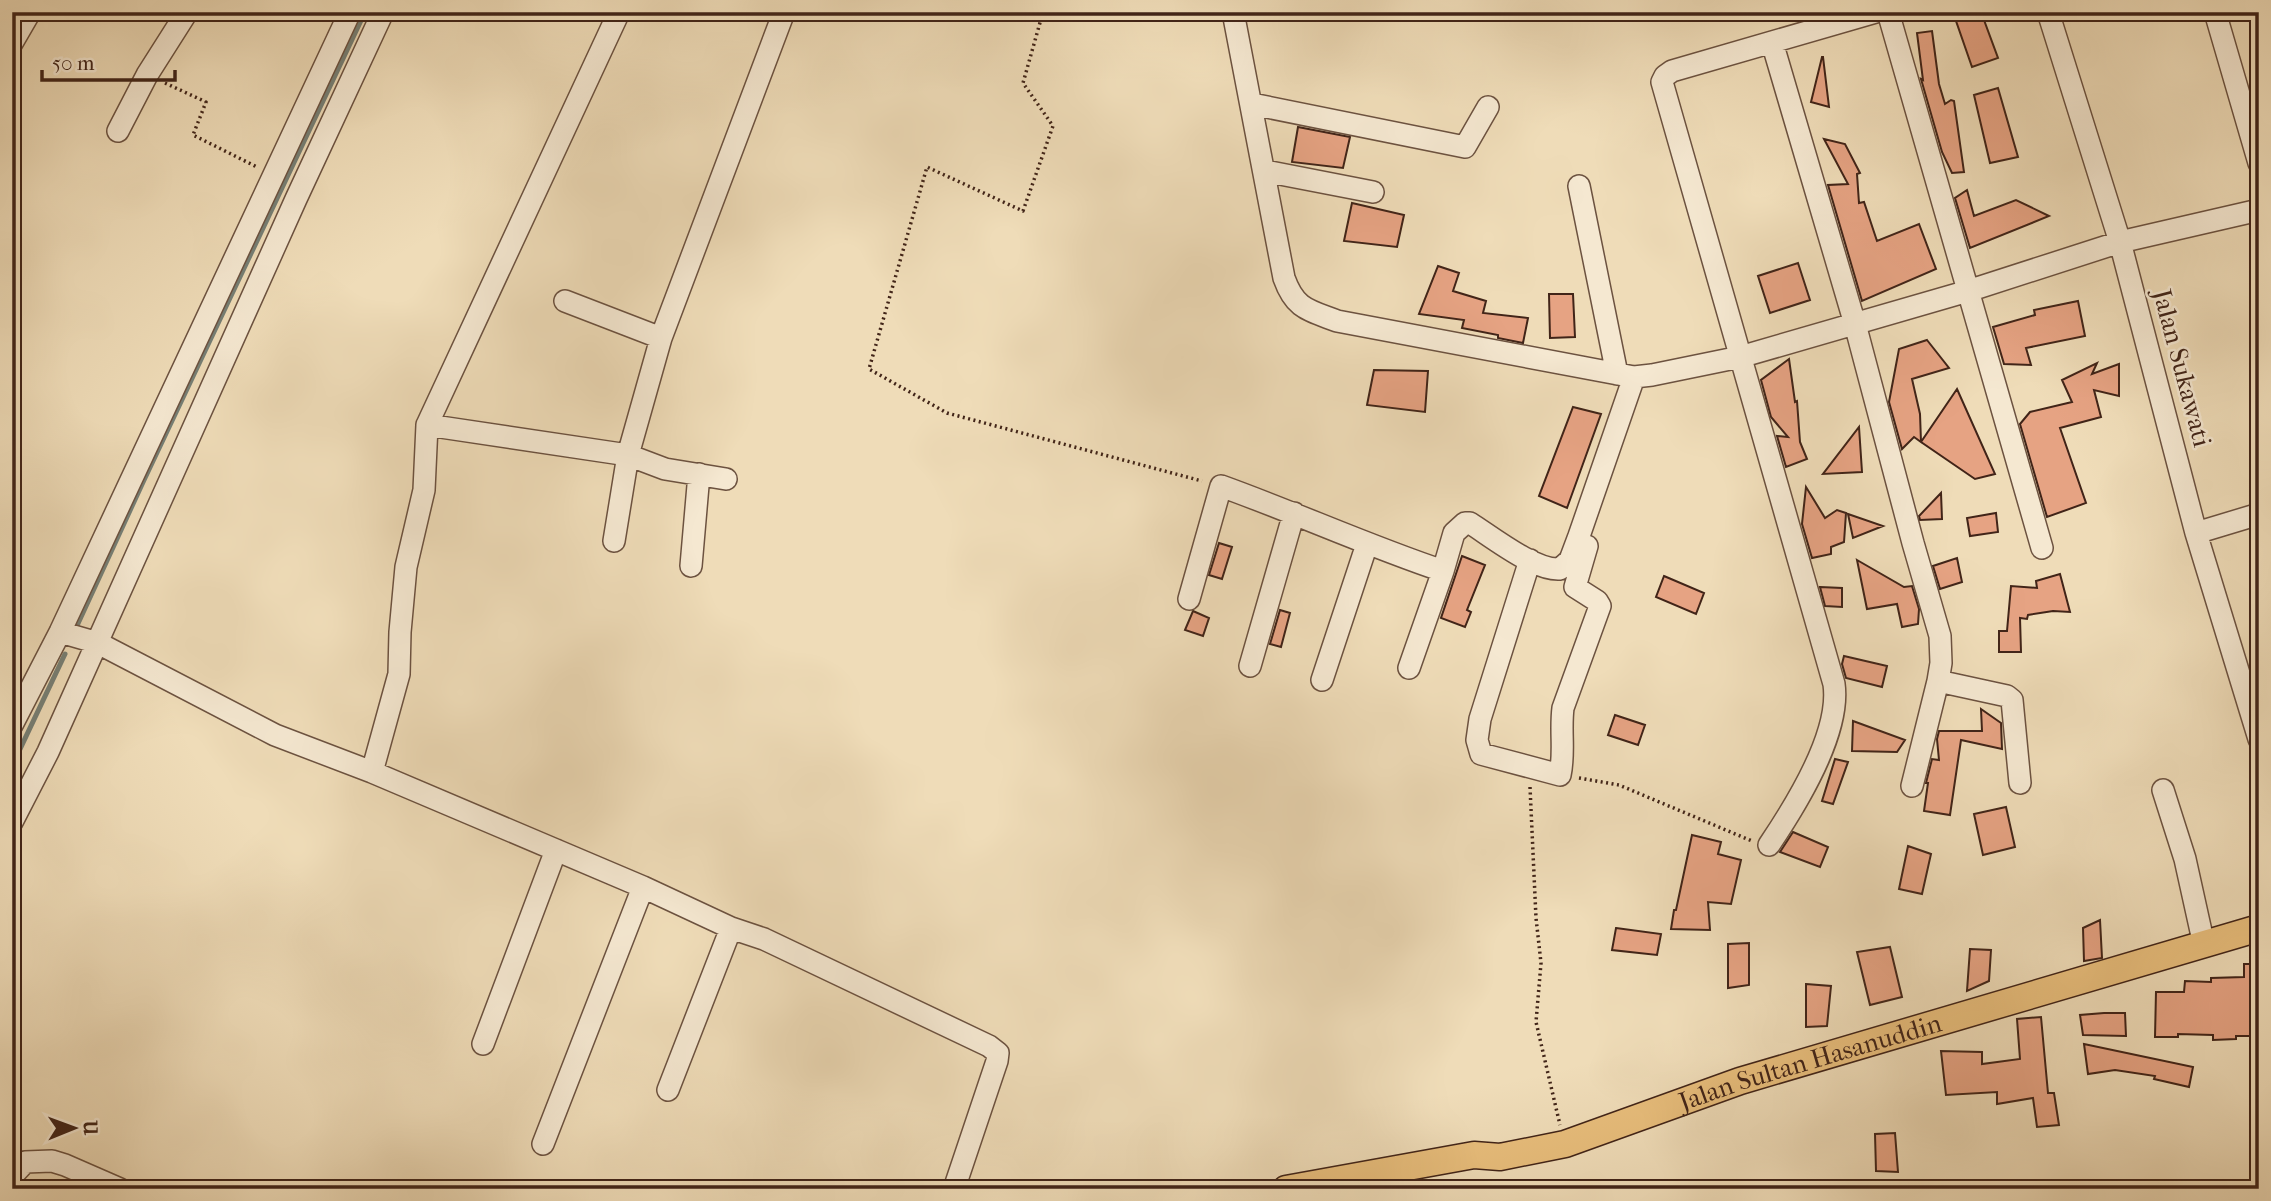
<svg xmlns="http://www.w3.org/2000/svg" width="2271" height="1201" viewBox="0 0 2271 1201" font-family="'IM FELL French Canon',serif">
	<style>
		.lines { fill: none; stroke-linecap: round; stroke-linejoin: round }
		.stream { stroke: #767f75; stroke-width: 5 }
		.building { fill: #e6a383; stroke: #412418; stroke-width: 2 }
		.minor-casing { stroke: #6c5240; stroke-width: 24 }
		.major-casing { stroke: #412418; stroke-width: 29 }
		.path { stroke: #412418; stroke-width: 3.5; stroke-dasharray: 2 3.5; stroke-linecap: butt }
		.minor { stroke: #f5e8d1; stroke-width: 21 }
		.major { stroke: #e8be7c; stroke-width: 26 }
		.labels { text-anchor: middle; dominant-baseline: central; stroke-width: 5; stroke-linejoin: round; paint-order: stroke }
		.street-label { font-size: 26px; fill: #412418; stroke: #f5e8d1 }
	</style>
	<rect width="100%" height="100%" fill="#efdcb8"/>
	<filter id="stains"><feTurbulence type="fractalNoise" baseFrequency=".00286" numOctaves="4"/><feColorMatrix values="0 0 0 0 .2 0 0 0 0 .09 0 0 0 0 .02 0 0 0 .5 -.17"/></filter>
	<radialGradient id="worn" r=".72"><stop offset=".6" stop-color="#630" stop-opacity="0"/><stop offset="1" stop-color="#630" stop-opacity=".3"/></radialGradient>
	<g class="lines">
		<!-- stream -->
		<path class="stream" d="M75 630 144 480 365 12
			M12 766 65 654"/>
	</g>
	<!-- building -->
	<path class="building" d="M1971 12H1981L1998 58 1972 67 1955 18Z
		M1932 31 1939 84 1945 104 1951 100 1954 101 1964 172 1952 173 1942 152 1921 79 1923 80 1917 33Z
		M1822 57H1823L1829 107 1811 102Z
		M1998 88 2018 157 1990 163 1974 95Z
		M1298 127 1350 137 1343 168 1292 162Z
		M1824 139 1845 144 1860 173 1857 174 1859 203 1864 202 1877 241 1919 224 1936 269 1862 301 1828 185 1848 184Z
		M1967 190 1974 216 2016 200 2049 216 1970 248 1955 198Z
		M1352 203 1404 215 1397 247 1344 241Z
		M1798 263 1810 300 1770 313 1758 276Z
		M1438 266 1459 273 1453 291 1486 301 1483 313 1528 318 1523 343 1498 338V335L1462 328 1464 320 1419 314Z
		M1549 294H1573L1575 337 1550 338Z
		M2078 301 2085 336 2026 348 2031 365 2004 364 1993 327 2035 315 2034 310Z
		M1927 340 1949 368 1912 379 1920 414 1921 442 1914 437 1902 449 1889 402 1899 349Z
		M1789 359 1795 402 1797 401 1800 442 1807 459 1786 467 1777 436 1788 437 1771 417 1761 380Z
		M2097 363 2092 374 2119 364V396L2094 390 2101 417 2060 428 2086 503 2047 517 2020 424 2030 412 2072 402 2062 380Z
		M1374 370 1428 371 1425 412 1367 405Z
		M1957 389 1995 474 1975 479 1921 442Z
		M1573 407 1601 414 1567 508 1539 496Z
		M1859 427 1862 472 1823 474Z
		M1806 487 1825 518 1837 510 1846 513 1844 542 1831 547V554L1812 558 1802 524Z
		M1941 493 1942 519 1920 520 1919 516Z
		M1996 513 1998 532 1970 536 1967 518Z
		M1848 514 1883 526 1853 538Z
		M1219 543 1232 547 1222 579 1209 575Z
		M1462 556 1485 565 1467 610 1471 612 1465 627 1441 618Z
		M1957 558 1962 582 1940 589 1933 566Z
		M1857 560 1904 587 1912 586 1919 609 1918 624 1902 627 1897 604 1867 609Z
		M2060 574 2070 612 2053 611 2028 615 2027 619 2020 618 2021 652H1999V631H2007L2011 586 2037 588 2036 581Z
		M1664 576 1704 593 1696 614 1656 597Z
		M1820 587 1842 588V607L1825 606Z
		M1280 610 1290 613 1281 647 1270 644Z
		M1193 611 1209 618 1203 636 1185 630Z
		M1844 656 1887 666 1882 687 1846 678 1842 664Z
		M1981 709 2001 723 2002 749 1961 740 1950 815 1924 811 1928 783H1926L1932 759 1939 760 1937 739 1939 731H1982Z
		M1615 715 1645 725 1638 745 1608 735Z
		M1853 721 1905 740 1897 752 1852 751Z
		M1835 759 1848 762 1833 804 1822 801Z
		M2006 807 2015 847 1983 855 1974 814Z
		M1793 832 1828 847 1820 867 1780 852Z
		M1692 835 1721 842 1718 854 1741 860 1731 904 1708 902 1710 930 1671 929 1674 910H1676Z
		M1908 846 1931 854 1922 894 1899 889Z
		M2100 920 2102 958 2084 961 2083 928Z
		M1616 928 1661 934 1657 955 1612 950Z
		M1749 943V985L1728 988V944Z
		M1890 947 1902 997 1870 1005 1857 952Z
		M1970 949 1991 950 1989 981 1967 991Z
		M2244 964H2259V1036H2236V1039L2213 1040V1035L2178 1034V1037H2155L2156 992H2184L2185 981 2211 982V978L2244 977Z
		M1806 984 1831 986 1827 1026 1806 1027Z
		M2104 1013H2125L2126 1036 2083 1035 2080 1015Z
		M2041 1017 2048 1093H2054L2059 1125 2037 1127 2033 1098 1997 1104V1092L1946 1095 1941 1051 1982 1052V1064L2020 1059 2017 1019Z
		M2084 1044 2193 1067 2189 1087 2154 1079 2155 1076 2115 1070 2088 1074Z
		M1895 1133 1898 1172 1876 1171 1875 1134Z"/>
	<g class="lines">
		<defs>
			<path id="minor" d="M1233 12 1284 278C1295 309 1308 310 1337 321L1634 377 1652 375 1740 357 1968 291 2120 242 2259 210
				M1888 12 2042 548
				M2048 12 2120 242 2196 533 2259 739
				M2215 12 2259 163
				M1772 42 1855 324 1913 543 1940 636 1941 663 1938 681 1912 786
				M12 43 30 12
				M1252 104 1465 147 1488 107
				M118 131 147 75 187 12
				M1265 171 1373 192
				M1579 186 1617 374
				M565 301 661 338
				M427 425 628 455 665 469 726 479
				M2196 533 2259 514
				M614 541 628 455 661 338 784 12
				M1530 560 1480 719 1477 740 1481 754 1560 775C1565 753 1560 731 1563 708L1600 606 1597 601 1575 587 1587 546
				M691 566 699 474
				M1189 599 1221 486C1296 513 1368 546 1443 571L1454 533 1465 523H1470C1492 537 1535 571 1560 569L1570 560 1579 536 1634 377
				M60 632 98 643 275 735 372 772 643 887 731 928 764 939 989 1046 998 1053 997 1061 954 1189
				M1250 666 1294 513
				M1409 668 1443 571
				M1322 680 1367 544
				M1938 681 2007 696 2012 700 2020 783
				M12 725 60 632 350 12
				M372 772 399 674 400 632 406 567 424 490 427 425 619 12
				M2163 790 2185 859 2204 945
				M12 822 48 752 296 199 383 12
				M1769 845C1796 805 1841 733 1834 684L1662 82 1665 76 1672 71 1876 12
				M483 1044 556 850
				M668 1090 731 928
				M543 1144 643 887
				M12 1176 25 1162 52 1161 65 1165 120 1189"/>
			<g id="major">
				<path id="s1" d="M1286 1189 1474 1155 1500 1157 1565 1144 1740 1081 2259 928"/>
			</g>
		</defs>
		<!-- minor casing -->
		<use href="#minor" class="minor-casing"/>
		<!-- major casing -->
		<use href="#major" class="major-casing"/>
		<!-- path -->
		<path class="path" d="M1043 12 1023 83 1053 126 1023 211 927 167 869 369 947 413 1202 481
			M165 83 206 102 193 135 257 167
			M1579 778 1619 785 1752 841
			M1530 787 1536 918 1541 963 1536 1022 1560 1125"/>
		<!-- minor -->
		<use href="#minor" class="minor"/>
		<!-- major -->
		<use href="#major" class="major"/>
	</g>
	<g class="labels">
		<!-- street labels -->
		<g class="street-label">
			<text transform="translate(2182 368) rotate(75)">Jalan Sukawati</text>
			<text stroke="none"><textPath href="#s1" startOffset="542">Jalan Sultan Hasanuddin</textPath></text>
		</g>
	</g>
	<!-- margin -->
	<rect width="2271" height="1201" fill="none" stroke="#efdcb8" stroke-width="42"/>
	<rect x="14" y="14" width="2243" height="1173" fill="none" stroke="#412418" stroke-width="3.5"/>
	<rect x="21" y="21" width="2229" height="1159" fill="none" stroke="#412418" stroke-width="2"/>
	<!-- north arrow -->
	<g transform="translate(74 1128) rotate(89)" stroke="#f5e8d1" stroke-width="5" paint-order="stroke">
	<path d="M0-5L12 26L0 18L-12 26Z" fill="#412418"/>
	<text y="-10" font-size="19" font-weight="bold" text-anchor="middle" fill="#412418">U</text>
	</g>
	<!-- scale -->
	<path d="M42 70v10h133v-10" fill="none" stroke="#412418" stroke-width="3.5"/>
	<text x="52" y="70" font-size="21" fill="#412418" stroke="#f5e8d1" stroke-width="5" paint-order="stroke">50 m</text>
	<rect width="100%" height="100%" filter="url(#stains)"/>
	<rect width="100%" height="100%" fill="url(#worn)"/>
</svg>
